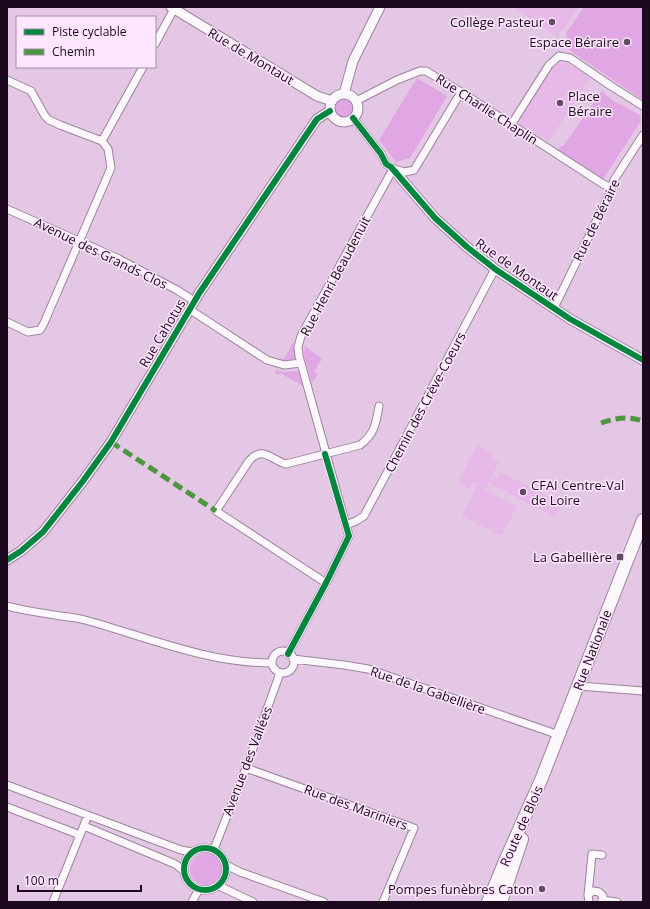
<svg xmlns="http://www.w3.org/2000/svg" width="650" height="909" viewBox="0 0 650 909" font-family="'Open Sans',sans-serif">
	<style>
		.built { fill: #e6b9e8 }
		.green { fill: #e1a6e4 }
		.lines { fill: none; stroke-linecap: round; stroke-linejoin: round }
		.minor-casing { stroke: #9b859c; stroke-width: 9 }
		.tertiary-casing { stroke: #9b859c; stroke-width: 11 }
		.primary-casing { stroke: #9b859c; stroke-width: 14 }
		.minor { stroke: #fbf7fb; stroke-width: 7 }
		.tertiary { stroke: #fbf7fb; stroke-width: 9 }
		.primary { stroke: #fbf7fb; stroke-width: 12 }
		.quiet { stroke: #4c963f; stroke-width: 5; stroke-dasharray: 10 5; stroke-linecap: butt }
		.cycleway-casing { stroke: #fee7fe; stroke-width: 8 }
		.cycleway { stroke: #00873e; stroke-width: 6 }
		.poi-dot { fill: #624c63; stroke: #fee7fe; stroke-width: 1.5 }
		.labels { text-anchor: middle; dominant-baseline: central; stroke-width: 3; stroke-linejoin: round; paint-order: stroke }
		.poi-label { font-size: 13px; fill: #1c091d; stroke: #fee7fe; text-anchor: end }
		.street-label { font-size: 13px; fill: #1c091d; stroke: #fee7fe }
	</style>
	<rect width="100%" height="100%" fill="#e4c7e5"/>
	<!-- built -->
	<path class="built" d="M513 7H579L557 37Z
		M564 61 590 78 549 141 518 122 553 67Z
		M477 445 494 454 491 459 499 462 490 479 493 480V476L498 477 500 472 562 503 555 517 493 485V484L489 482 485 490 517 506 502 536 462 516 478 484 473 481 469 489 458 483Z"/>
	<!-- green -->
	<path class="green" d="M584 7H643V100L569 50 566 33Z
		M417 78 447 96 410 158 396 162 379 140Z
		M602 91C613 103 627 107 640 115L641 121 603 179 558 150 561 146H563Z
		M335 108a10 10 0 1 1 20 0a10 10 0 1 1-20 0Z
		M293 342 296 361 287 362 280 360 281 358 284 359Z
		M305 346 322 359 314 372 318 374 312 383 304 355Z
		M276 370 284 372 298 371 303 386 280 373 278 375 275 373Z
		M190 869a16 16 0 1 1 32 0a16 16 0 1 1-32 0Z"/>
	<g class="lines">
		<defs>
			<path id="minor" d="M155 44 174 9
				M7 80 31 91 45 116 49 120 60 125 102 141
				M356 101 397 80 420 71H426L461 92 603 184 611 188
				M353 118 381 154 386 164 393 169
				M511 125 549 65 559 56 570 58 611 86 643 106
				M102 141 143 67
				M393 169 405 172 414 170 461 92
				M7 209 119 259 177 290 194 301
				M554 308 609 195 614 180 643 135
				M189 309 267 360 284 365 301 363
				M7 322 28 332 40 330 44 323 111 168 108 149 102 141
				M346 525 356 521 364 516 495 269
				M326 583 216 511 249 461C263 445 271 460 286 464L360 445C375 434 376 423 379 406
				M7 606C25 611 43 613 61 616 69 617 78 618 85 620 147 637 207 663 272 663
				M272 662a11 11 0 1 1 22 0a11 11 0 1 1-22 0Z
				M288 654 326 583 349 536 299 356 298 347 301 336 393 169
				M293 659 344 665 368 669 559 735
				M579 686 643 691
				M246 768 414 828 383 902
				M7 785 181 850 192 852
				M7 807 80 835
				M84 826 175 864 184 871
				M184 869a21 21 0 1 1 42 0a21 21 0 1 1-42 0Z
				M214 849 246 768 280 673
				M226 865 240 872 324 902
				M219 886 253 902
				M588 895 593 891 599 892 603 896 602 902
				M602 900 617 902
				M53 902 88 815
				M192 902 199 889
				M589 902 588 895 592 854 602 855"/>
			<path id="tertiary" d="M171 7 317 96 332 101
				M330 108a14 14 0 1 1 28 0a14 14 0 1 1-28 0Z
				M344 94 353 61 380 7
				M393 169 435 218 467 247 495 269 570 319 643 360
				M7 560 21 551 43 532 83 481 111 442 200 292 317 119 330 111"/>
			<path id="primary" d="M488 902 505 861 541 780 643 520
				M501 902 522 839"/>
		</defs>
		<!-- minor casing -->
		<use href="#minor" class="minor-casing"/>
		<!-- tertiary casing -->
		<use href="#tertiary" class="tertiary-casing"/>
		<!-- primary casing -->
		<use href="#primary" class="primary-casing"/>
		<!-- minor -->
		<use href="#minor" class="minor"/>
		<!-- tertiary -->
		<use href="#tertiary" class="tertiary"/>
		<!-- primary -->
		<use href="#primary" class="primary"/>
		<!-- quiet -->
		<path class="quiet" d="M601 423C616 418 627 416 643 421
			M111 442 216 511"/>
		<defs>
			<path id="cycleway" d="M353 118 381 154 386 164 391 167 435 218 467 247 495 269 570 319 643 360
				M7 560 21 551 43 532 83 481 111 442 200 292 317 119 330 111
				M288 654 326 583 349 536 325 454
				M184 869a21 21 0 1 1 42 0a21 21 0 1 1-42 0Z"/>
		</defs>
		<!-- cycleway casing -->
		<use href="#cycleway" class="cycleway-casing"/>
		<!-- cycleway -->
		<use href="#cycleway" class="cycleway"/>
	</g>
	<!-- markers -->
	<g class="poi-dot">
		<circle cx="552" cy="22" r="4"/>
		<circle cx="627" cy="42" r="4"/>
		<circle cx="560" cy="103" r="4"/>
		<circle cx="523" cy="492" r="4"/>
		<rect x="616" y="553" width="8" height="8" rx="2"/>
		<circle cx="542" cy="889" r="4"/>
	</g>
	<g class="labels">
		<!-- poi labels -->
		<g class="poi-label">
			<text x="544" y="22">Collège Pasteur</text>
			<text x="619" y="42">Espace Béraire</text>
			<text x="568" y="96" text-anchor="start">Place<tspan x="568" dy="15">Béraire</tspan></text>
			<text x="531" y="485" text-anchor="start">CFAI Centre-Val<tspan x="531" dy="15">de Loire</tspan></text>
			<text x="612" y="557">La Gabellière</text>
			<text x="534" y="889">Pompes funèbres Caton</text>
		</g>
		<!-- street labels -->
		<g class="street-label">
			<text transform="translate(251 56) rotate(31)">Rue de Montaut</text>
			<text transform="translate(487 109) rotate(33)">Rue Charlie Chaplin</text>
			<text transform="translate(596 220) rotate(-64)">Rue de Béraire</text>
			<text transform="translate(101 253) rotate(26)">Avenue des Grands Clos</text>
			<text transform="translate(517 269) rotate(35)">Rue de Montaut</text>
			<text transform="translate(335 276) rotate(-62)">Rue Henri Beaudenuit</text>
			<text transform="translate(162 333) rotate(-59)">Rue Cahotus</text>
			<text transform="translate(425 402) rotate(-62)">Chemin des Crève-Coeurs</text>
			<text transform="translate(592 650) rotate(-69)">Rue Nationale</text>
			<text transform="translate(428 690) rotate(19)">Rue de la Gabellière</text>
			<text transform="translate(247 761) rotate(-69)">Avenue des Vallées</text>
			<text transform="translate(356 807) rotate(20)">Rue des Mariniers</text>
			<text transform="translate(521 826) rotate(-66)">Route de Blois</text>
		</g>
	</g>
	<!-- border -->
	<rect width="650" height="909" fill="none" stroke="#1c091d" stroke-width="16"/>
	<!-- legend -->
	<rect x="16" y="16" width="140" height="52" fill="#fee7fe" stroke="#a48ea4"/>
	<rect x="24" y="29" width="20" height="6" fill="#00873e" stroke="#a48ea4"/>
	<text x="52" y="36" font-size="12" fill="#1c091d">Piste cyclable</text>
	<rect x="24" y="49" width="20" height="6" fill="#4c963f" stroke="#a48ea4"/>
	<text x="52" y="56" font-size="12" fill="#1c091d">Chemin</text>
	<!-- scale -->
	<path d="M18 885v6h123v-6" fill="none" stroke="#1c091d" stroke-width="2"/>
	<text x="24" y="885" font-size="12" fill="#1c091d" stroke="#fee7fe" stroke-width="3" paint-order="stroke">100 m</text>
</svg>
